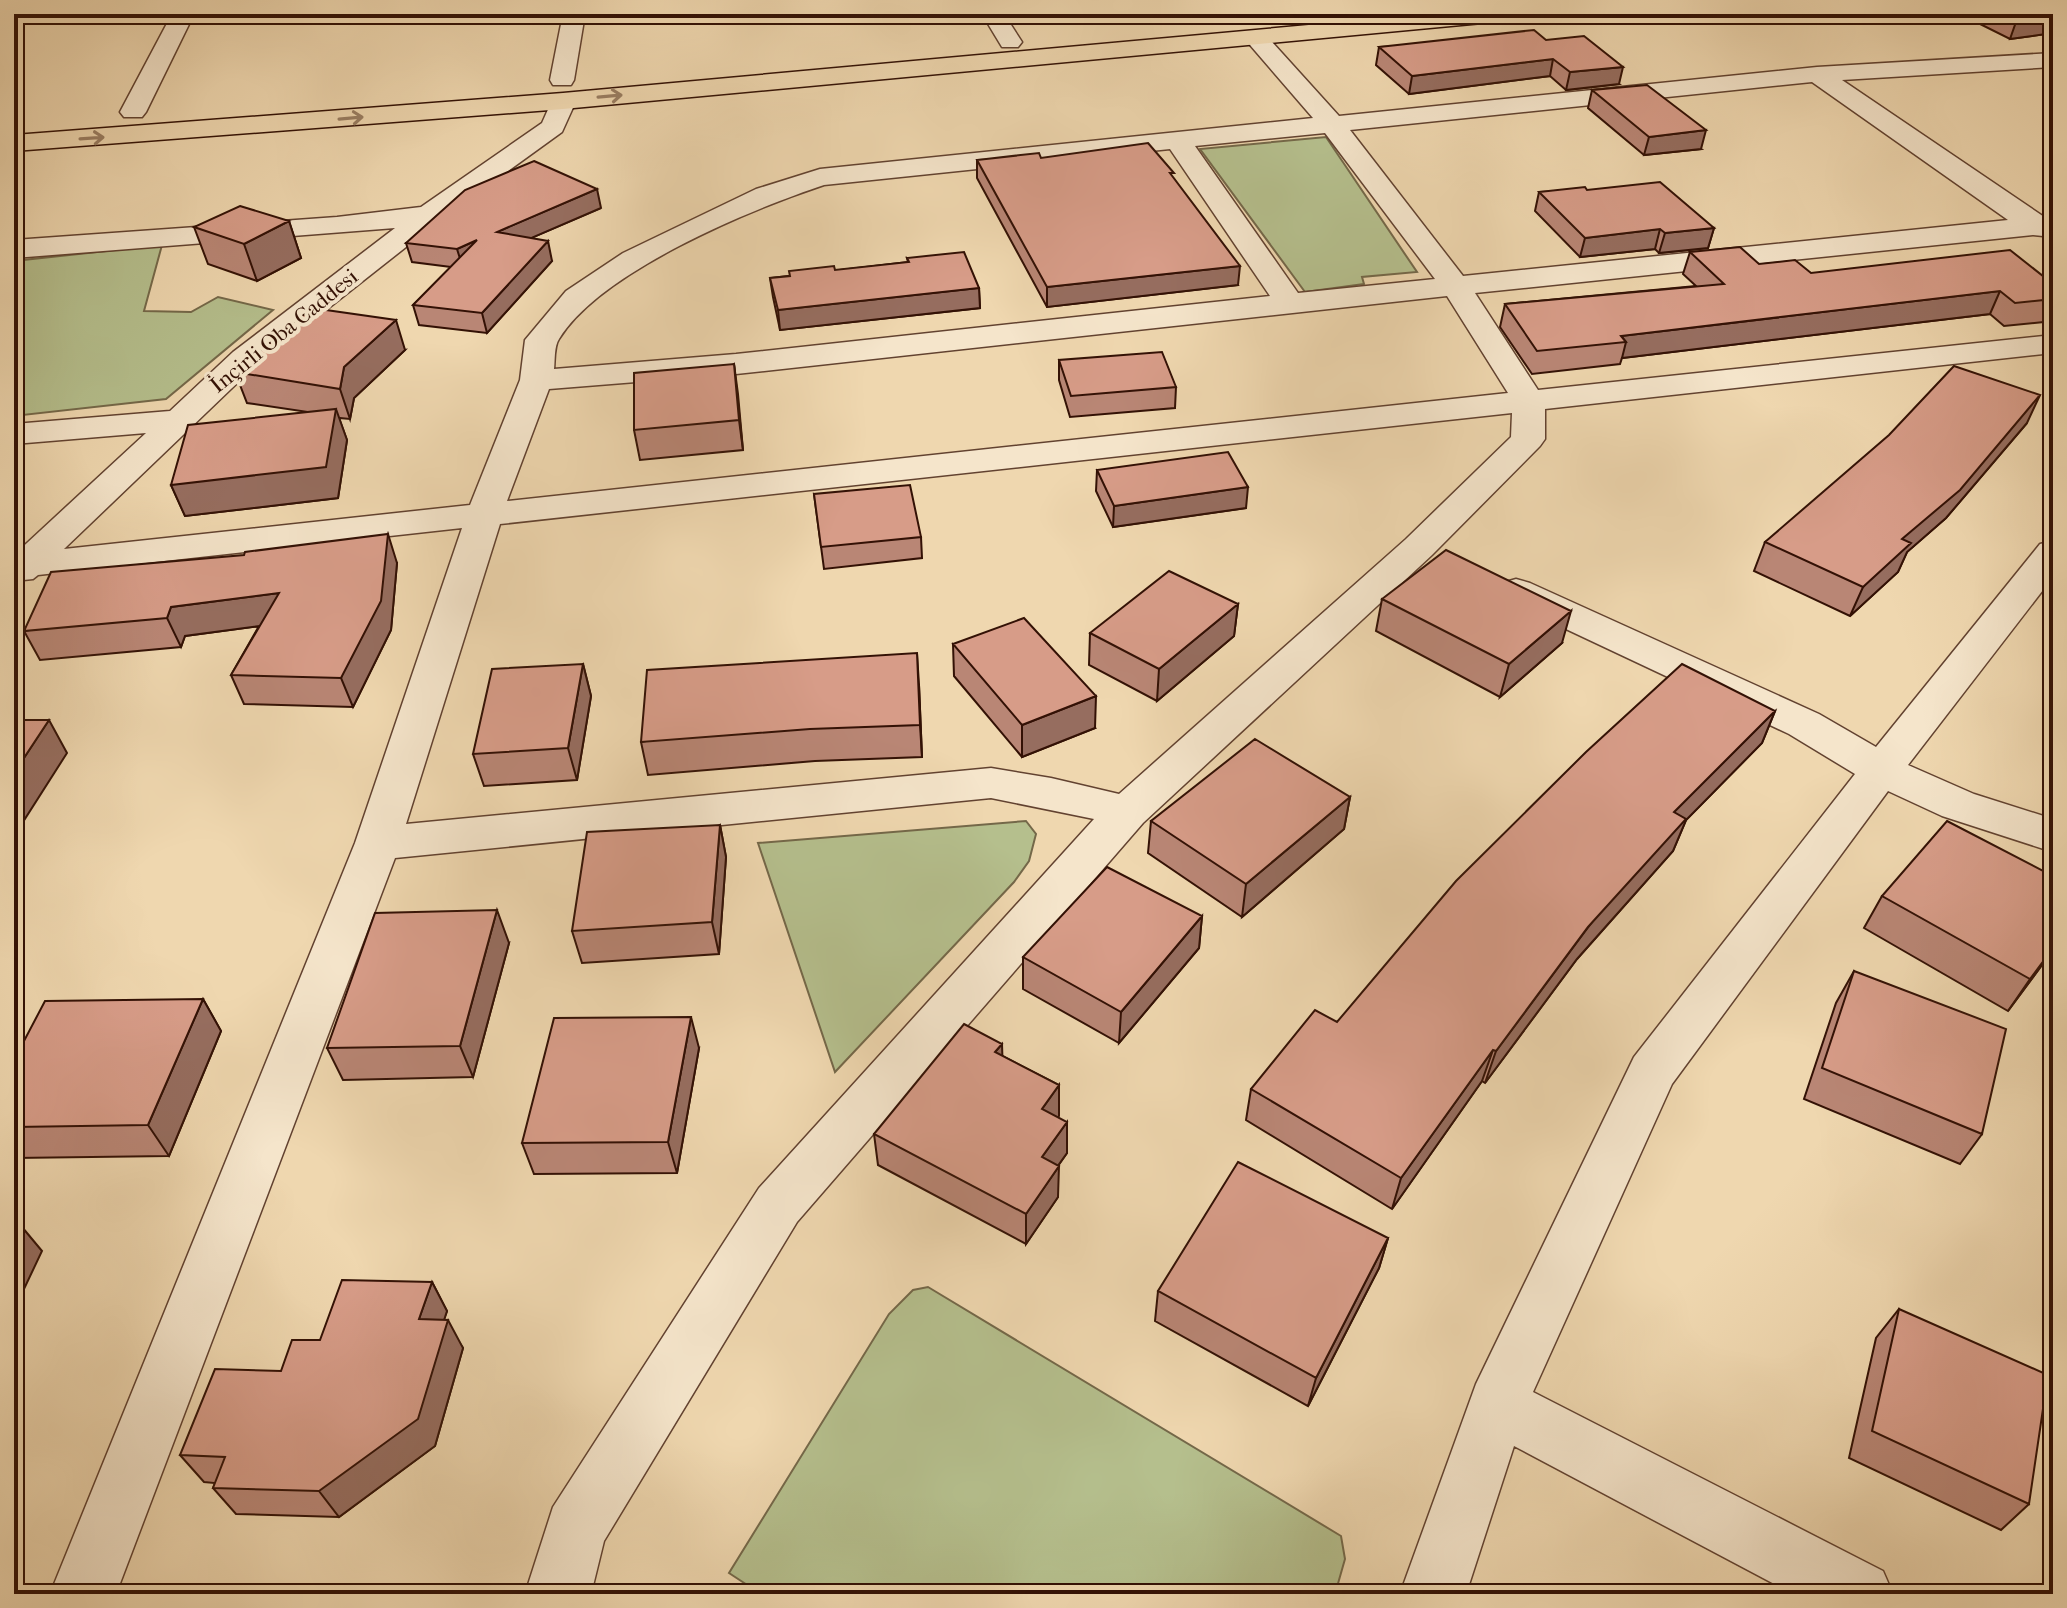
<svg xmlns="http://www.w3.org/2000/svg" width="2067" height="1608" viewBox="0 0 2067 1608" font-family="'IM FELL French Canon',serif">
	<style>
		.green { fill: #b5bf8d; stroke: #746849; stroke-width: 2 }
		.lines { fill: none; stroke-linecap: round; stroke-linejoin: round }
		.minor-casing { stroke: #624230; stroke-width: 3 }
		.major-casing { stroke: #331105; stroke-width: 3 }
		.minor { fill: #f5e5cb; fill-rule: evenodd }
		.major { fill: #efd7af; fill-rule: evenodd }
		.wall { fill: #b98675; stroke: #331105; stroke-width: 2 }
		.shaded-wall { fill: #966d5f; stroke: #331105; stroke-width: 2 }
		.building { fill: #d79c88; stroke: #331105; stroke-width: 2 }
		.oneway { stroke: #9a7e62 }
		.labels { text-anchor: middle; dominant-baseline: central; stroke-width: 8; stroke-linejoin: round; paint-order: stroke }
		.far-street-label { font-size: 22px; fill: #331105; stroke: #f5e5cb }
	</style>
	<rect width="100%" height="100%" fill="#efd7af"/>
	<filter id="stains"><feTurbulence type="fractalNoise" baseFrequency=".0025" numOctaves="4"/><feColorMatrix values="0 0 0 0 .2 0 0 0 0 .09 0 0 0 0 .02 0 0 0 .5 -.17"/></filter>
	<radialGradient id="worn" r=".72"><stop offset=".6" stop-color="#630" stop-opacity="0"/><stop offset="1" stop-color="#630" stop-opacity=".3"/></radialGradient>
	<!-- green -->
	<path class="green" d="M1326 137 1417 272 1362 277 1364 284 1305 292 1200 149Z
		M162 245 144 311 191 312 218 297 273 310 166 399 14 416V261Z
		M1026 821 1036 834 1029 861 1014 882 835 1072 758 843Z
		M928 1287 1341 1536 1345 1559 1335 1594H761L729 1573 889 1314 913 1290Z"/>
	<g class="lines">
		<defs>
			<path id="minor" d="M172 14H194L146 112 142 117H124L120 112Z
				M563 14H585L574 80 571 85H553L550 80Z
				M982 14H1004L1022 42 1018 47H1002Z
				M1256 31 1264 33 1339 116 1817 67 2053 53V67L1842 80 2053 223V237L2033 235 1475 293 1538 390 2053 335V353L1545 409V439L1540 446 1432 555 1143 823 797 1222 604 1541 591 1594H525L553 1507 759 1188 1094 819 991 798 395 858 116 1594H50L355 843 462 528 38 575 33 579 14 581V555L146 433 14 444V424L170 411 233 352 395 228 14 258V240L337 217 421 207 542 123 554 96H572L576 101 562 132 439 221 255 366 64 549 470 505 520 380 525 340 566 291 623 253 756 189 820 169 1313 118 1244 38 1248 33ZM1812 82 2008 220 1463 276 1350 130ZM1325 133 1435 279 1298 293 1195 146ZM1170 149 1270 296 736 354 554 369C555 360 554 346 559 339 600 272 749 210 824 185ZM1447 296 1508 393 507 501 549 389 736 374ZM1512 413 1511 437 1406 539 1119 794 1051 778 991 768 406 824 500 524Z
				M2053 541V577L1908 765 1974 794 2053 819V852L1942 816 1888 791 1672 1084 1533 1392 1883 1571 1893 1594H1793L1514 1446 1466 1594H1400L1476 1384 1634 1057 1855 774 1789 734 1502 599 1497 591 1502 583 1516 579 1530 583 1819 714 1876 747 2040 544Z"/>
			<path id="major" d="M1430 14H1515L1512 19 1504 21 563 109 14 151V135L563 93Z"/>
		</defs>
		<!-- minor casing -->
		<use href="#minor" class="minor-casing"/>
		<!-- major casing -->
		<use href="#major" class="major-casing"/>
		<!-- minor -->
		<use href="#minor" class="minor"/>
		<!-- major -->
		<use href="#major" class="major"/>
	</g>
	<!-- wall -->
	<path class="wall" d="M1960 14H2053V33L2010 39Z
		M1546 40 1619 84 1566 90 1550 76 1409 94 1376 65 1379 47Z
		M1592 90 1701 149 1644 155 1588 108Z
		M1041 158 1174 179 1238 285 1047 307 977 178V160Z
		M1587 190 1714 228 1708 248 1659 253 1655 249 1580 257 1535 211 1539 192Z
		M601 208 531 238 552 261 487 333 419 325 413 305 451 267 412 262 406 243Z
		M289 221 301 258 257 281 208 264 194 227Z
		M1690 252 1811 273 2053 284V321L2004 326 1990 314 1622 358 1620 364 1532 374 1500 327 1505 304 1696 286 1683 274Z
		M907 258 979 288 980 308 780 330 773 297 770 278 908 262Z
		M405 350 354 398 350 419 339 418 347 440 338 498 185 516 171 485 308 412 247 403 235 372Z
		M1059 360 1176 387 1175 408 1070 417 1059 380Z
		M734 364 743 450 640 460 634 430Z
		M2027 423 1946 518 1907 552 1898 572 1850 616 1754 571 1765 542Z
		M1097 470 1246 508 1113 527 1096 491Z
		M814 494 921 537 922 558 824 569Z
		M397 563 391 630 353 707 244 704 231 675 259 626 185 636 181 647 40 660 24 631Z
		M1382 599 1562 643 1500 697 1376 631Z
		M1238 604 1234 636 1157 701 1089 665 1090 633Z
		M953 644 1095 728 1022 757 954 676Z
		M583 664 591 696 577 780 484 786 473 754Z
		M919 685 922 757 815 761 648 775 641 742Z
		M1775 711 1762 743 1686 820 1673 851 1577 959 1485 1083 1482 1081 1392 1209 1246 1120 1251 1089 1337 1022Z
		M1350 797 1344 829 1242 917 1148 853 1151 821Z
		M720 825 726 857 719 954 582 963 572 931Z
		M2053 876V950L2008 1011 1864 928 1882 896Z
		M1202 916 1199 948 1119 1043 1023 989V957Z
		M509 943 473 1077 343 1080 327 1048Z
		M1854 971 1982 1134 1960 1164 1804 1099 1836 1003Z
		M203 999 221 1031 169 1156 14 1158V1060Z
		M699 1048 677 1173 534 1174 522 1143Z
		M1002 1056 1059 1085 1058 1117 1067 1153 1058 1166V1197L1026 1244 878 1165 874 1134Z
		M1388 1238 1379 1268 1308 1406 1155 1321 1158 1291Z
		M432 1282 447 1311 444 1319 463 1348 435 1446 339 1517 236 1514 213 1488 215 1483 204 1482 180 1455 281 1371 320 1340Z
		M1899 1309 2029 1504 2001 1530 1849 1458 1876 1338Z
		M2053 1576V1594H2051Z"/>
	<!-- shaded-wall -->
	<path class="shaded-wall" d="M2053 17V33L2010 39 2016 22Z
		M1553 59 1550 76 1409 94 1412 76Z
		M1623 67 1619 84 1566 90 1570 72Z
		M1706 130 1701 149 1644 155 1649 137Z
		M597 189 601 208 501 251 497 232Z
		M289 221 301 258 257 281 244 244Z
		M1714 228 1708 248 1659 253 1665 233Z
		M1660 229 1655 249 1580 257 1585 238Z
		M477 240 463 268 457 249Z
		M548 241 552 261 487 333 482 313Z
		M1240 266 1238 285 1047 307V287Z
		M979 288 980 308 780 330 778 310Z
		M2000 291 1990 314 1622 358 1626 342 1621 336Z
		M396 320 405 350 354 398 350 419 340 389 344 367Z
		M734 364 738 394 743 450 739 420Z
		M2040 395 2027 423 1946 518 1907 552 1898 572 1850 616 1863 587 1902 539Z
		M336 409 347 440 338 498 185 516 171 485Z
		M1248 487 1246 508 1113 527 1114 506Z
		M388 534 397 563 391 630 353 707 341 678Z
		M279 593 290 622 185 636 181 647 167 618 171 607Z
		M1238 604 1234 636 1157 701 1159 669Z
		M1571 611 1562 643 1500 697 1509 664Z
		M917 653 919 685 922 757 920 725Z
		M583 664 591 696 577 780 568 748Z
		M1096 696 1095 728 1022 757V725Z
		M1775 711 1762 743 1686 820 1673 851 1577 959 1485 1083 1496 1051 1674 812Z
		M49 720 67 753 14 836V773Z
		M1350 797 1344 829 1242 917 1246 884Z
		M720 825 726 857 719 954 712 922Z
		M497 910 509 943 473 1077 460 1046Z
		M1202 916 1199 948 1119 1043 1121 1012Z
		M2053 948V950L2008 1011 2030 979Z
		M203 999 221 1031 169 1156 148 1125Z
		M691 1017 699 1048 677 1173 668 1142Z
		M1002 1044 1003 1075 995 1052Z
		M1493 1050 1482 1081 1392 1209 1401 1178Z
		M1059 1085V1116L1041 1140 1042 1109Z
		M1067 1122V1153L1042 1188V1157Z
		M1059 1166 1058 1197 1026 1244V1214Z
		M17 1221 42 1251 14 1310V1227Z
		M1388 1238 1379 1268 1308 1406 1316 1378Z
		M432 1282 447 1311 435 1348 419 1319Z
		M448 1320 463 1348 435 1446 339 1517 319 1491Z"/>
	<!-- building -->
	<path class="building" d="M2000 14H2053V17L2016 22Z
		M1534 30 1546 40 1584 36 1623 67 1570 72 1553 59 1412 76 1379 47Z
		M1647 85 1706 130 1649 137 1592 90Z
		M1148 143 1174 173H1170L1240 266 1047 287 977 160 1039 153 1041 158Z
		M534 161 597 189 497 232 548 241 482 313 413 305 477 240 457 249 406 243 465 190Z
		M1660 182 1714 228 1665 233 1660 229 1585 238 1539 192 1585 187 1587 190Z
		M240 206 289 221 244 244 194 227Z
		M1740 247 1759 264 1795 260 1811 273 2010 250 2053 284V299L2015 303 2000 291 1621 336 1626 342 1537 351 1505 304 1724 284 1690 252Z
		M964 252 979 288 778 310 770 278 790 276 789 271 834 266 835 270 909 262 907 258Z
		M312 308 396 320 344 367 340 389 235 372Z
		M1162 352 1176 387 1071 396 1059 360Z
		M734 364 739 420 634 430V373Z
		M1954 366 2040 395 1960 490 1902 539 1911 543 1863 587 1765 542 1889 435Z
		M336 409 326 467 171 485 188 425Z
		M1228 452 1248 487 1114 506 1097 470Z
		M910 485 921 537 821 547 814 494Z
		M388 534 381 601 341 678 231 675 279 593 171 607 167 618 24 631 51 572 244 555 245 552Z
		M1446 550 1571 611 1509 664 1382 599Z
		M1169 571 1238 604 1159 669 1090 633Z
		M1024 618 1096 696 1022 725 953 644Z
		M917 653 920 725 810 729 641 742 647 670Z
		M583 664 568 748 473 754 492 669Z
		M1682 664 1775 711 1674 812 1686 819 1588 927 1496 1051 1493 1050 1401 1178 1251 1089 1315 1010 1337 1022 1456 881 1586 752Z
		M14 720H49L14 773Z
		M1255 739 1350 797 1246 884 1151 821Z
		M1947 821 2053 876V948L2030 979 1882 896Z
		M720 825 712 922 572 931 587 832Z
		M1107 867 1202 916 1121 1012 1023 957Z
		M497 910 460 1046 327 1048 375 913Z
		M1854 971 2006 1029 1982 1134 1822 1068Z
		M203 999 148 1125 14 1127V1060L45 1001Z
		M691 1017 668 1142 522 1143 554 1018Z
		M964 1024 1002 1044 995 1052 1059 1085 1042 1109 1067 1122 1042 1157 1059 1166 1026 1214 874 1134Z
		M1238 1162 1388 1238 1316 1378 1158 1291Z
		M342 1280 432 1282 419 1319 448 1320 418 1419 319 1491 213 1488 225 1457 180 1455 215 1369 281 1371 292 1340H320Z
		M1899 1309 2048 1375 2029 1504 1872 1431Z"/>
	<!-- one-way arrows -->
	<defs><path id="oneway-shaft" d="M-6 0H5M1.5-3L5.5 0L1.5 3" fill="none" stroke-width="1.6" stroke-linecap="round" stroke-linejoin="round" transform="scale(2)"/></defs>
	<g class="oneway">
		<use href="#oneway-shaft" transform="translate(610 96) rotate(-5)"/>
		<use href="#oneway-shaft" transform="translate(351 118) rotate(-5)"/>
		<use href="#oneway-shaft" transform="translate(92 138) rotate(-4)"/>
	</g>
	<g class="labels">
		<!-- far-street labels -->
		<g class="far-street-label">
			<text transform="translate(284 331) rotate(-39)">İnçirli Oba Caddesi</text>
		</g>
	</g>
	<!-- margin -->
	<rect width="2067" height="1608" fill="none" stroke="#efd7af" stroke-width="48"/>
	<rect x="16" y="16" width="2035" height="1576" fill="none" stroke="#331105" stroke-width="4"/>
	<rect x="24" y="24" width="2019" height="1560" fill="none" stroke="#331105" stroke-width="2"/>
	<rect width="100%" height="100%" filter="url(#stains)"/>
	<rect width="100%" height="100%" fill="url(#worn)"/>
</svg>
